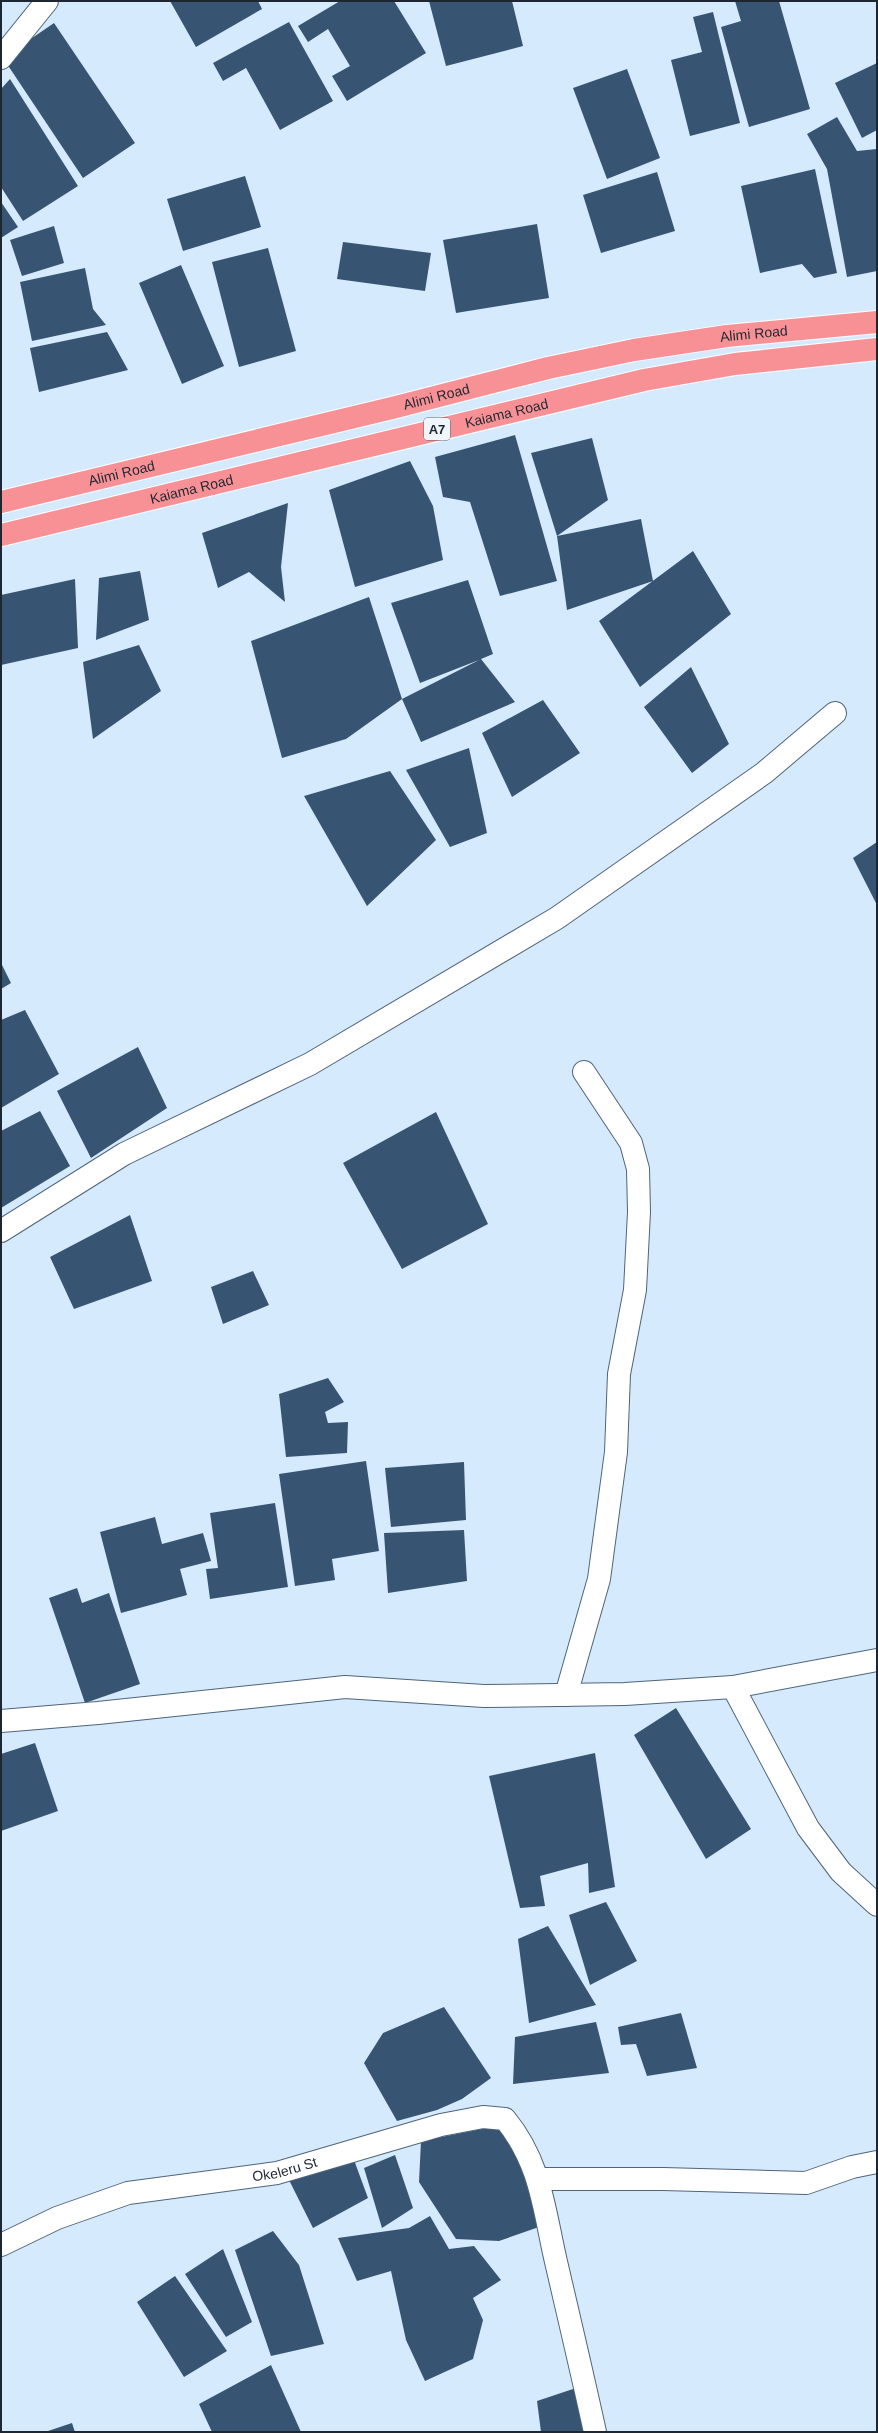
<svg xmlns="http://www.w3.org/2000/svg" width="878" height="2433" viewBox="0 0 878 2433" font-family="Arial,sans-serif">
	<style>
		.building { fill: #375572 }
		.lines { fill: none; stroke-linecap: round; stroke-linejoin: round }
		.minor-casing { stroke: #4f647a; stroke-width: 24 }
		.highway-casing { stroke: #fff; stroke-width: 24 }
		.minor { stroke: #fff; stroke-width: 22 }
		.highway { stroke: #f89195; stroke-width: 22 }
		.labels { text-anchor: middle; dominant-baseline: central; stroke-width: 4; stroke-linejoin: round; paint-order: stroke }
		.shield { fill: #f0f5fa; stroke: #5d656d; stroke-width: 1 }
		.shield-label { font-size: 13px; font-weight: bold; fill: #1e2731 }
		.street-label { font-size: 14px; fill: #1e2731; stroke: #f0f5fa }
	</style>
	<rect width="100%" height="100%" fill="#d6eafe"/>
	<!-- building -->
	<path class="building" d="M170 1H258L262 9 196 47Z
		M340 1H394L426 53 347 101 332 76 350 66 328 29 308 42 298 26Z
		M429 1H512L523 46 446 66Z
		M735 1H779L810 109 749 127 721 27 741 21Z
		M713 12 740 123 690 136 671 60 702 52 693 17Z
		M289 22 333 101 280 130 246 68 223 81 213 63Z
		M54 23 135 143 83 178 3 58Z
		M877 63V130L862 138 835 83Z
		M627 69 660 158 607 179 573 88Z
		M10 79 78 186 23 221 1 187V89Z
		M837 117 857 151 877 149V271L847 277 827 169 807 134Z
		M815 169 837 273 814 278 802 264 760 273 741 186Z
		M657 172 675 231 601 253 583 195Z
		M245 176 261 227 183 251 167 199Z
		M1 202 18 227 1 238Z
		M537 224 549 298 456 313 443 240Z
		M54 226 64 263 22 276 10 240Z
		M343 242 431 253 425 291 337 279Z
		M268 248 296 351 239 367 212 262Z
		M181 265 224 366 182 384 139 283Z
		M85 268 93 309 106 325 32 341 20 282Z
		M107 332 128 370 39 392 30 348Z
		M515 435 557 581 500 596 470 502 443 497 435 457Z
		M592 438 608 500 557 536 531 453Z
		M410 461 433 506 443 560 355 587 329 490Z
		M288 503 281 567 285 602 249 572 218 588 202 533Z
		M641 519 653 581 567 610 557 536Z
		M693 551 731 614 640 687 599 621Z
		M140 571 149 620 96 640 99 578Z
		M75 579 78 648 1 665V595Z
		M468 580 493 654 481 659 515 702 421 742 402 699 479 660 420 683 391 603Z
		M369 597 402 699 346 739 282 758 251 641Z
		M139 645 161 691 93 739 83 662Z
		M691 667 729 744 692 773 644 707Z
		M543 700 580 753 512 797 482 733Z
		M469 748 487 833 450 847 406 770Z
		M390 771 436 840 367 906 304 796Z
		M877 842V905L853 858Z
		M1 963 11 983 1 989Z
		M25 1010 59 1074 1 1108V1020Z
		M138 1047 167 1108 91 1158 57 1091Z
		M40 1111 70 1166 1 1208V1131Z
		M436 1112 488 1224 402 1269 343 1163Z
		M130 1215 152 1281 74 1309 50 1257Z
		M253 1271 269 1305 223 1324 211 1287Z
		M328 1378 344 1402 325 1412 328 1423 348 1422 347 1453 286 1457 279 1394Z
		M366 1461 379 1551 332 1559 335 1580 295 1586 279 1474Z
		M464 1462 466 1520 391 1527 385 1468Z
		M275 1503 288 1587 210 1599 206 1569 218 1568 210 1513Z
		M155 1517 162 1544 203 1533 211 1561 180 1569 187 1595 121 1613 100 1532Z
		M464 1530 467 1581 388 1593 384 1533Z
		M77 1588 82 1603 109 1593 140 1684 85 1703 49 1598Z
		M676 1708 751 1829 706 1859 634 1735Z
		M35 1743 58 1811 1 1831V1754Z
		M595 1753 615 1887 589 1893 588 1863 540 1876 545 1906 520 1908 489 1776Z
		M606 1902 637 1961 590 1985 569 1915Z
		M548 1926 596 2005 529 2023 518 1939Z
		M444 2007 491 2078 462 2099 437 2110 397 2121 364 2063 383 2033Z
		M681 2013 697 2068 647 2076 636 2044 621 2045 618 2027Z
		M596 2022 609 2073 513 2084 515 2037Z
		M497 2126 510 2139 530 2178 539 2227 499 2241 456 2239 419 2182 421 2141Z
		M395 2155 413 2208 382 2228 364 2168Z
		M354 2160 368 2198 313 2228 289 2180Z
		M430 2216 449 2249 474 2246 501 2280 473 2298 483 2320 473 2359 425 2381 406 2340 391 2271 357 2281 338 2238 409 2228Z
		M273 2231 299 2265 324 2344 271 2356 235 2250Z
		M223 2249 252 2322 226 2337 185 2274Z
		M175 2276 227 2351 184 2377 137 2302Z
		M271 2365 301 2432H212L199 2404Z
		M579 2387 589 2432H541L537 2401Z
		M72 2423 75 2432H45Z"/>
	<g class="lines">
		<defs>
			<g id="minor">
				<path d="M1 58 47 1"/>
				<path d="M1 1231 124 1154 310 1064 557 918 764 773 835 713"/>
				<path d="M733 1687 808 1828 841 1872 877 1905"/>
				<path d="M566 1695 599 1579 616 1452 619 1374 635 1290 639 1212 638 1169 631 1143 584 1072"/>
				<path d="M1 1721 98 1713 345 1687 484 1696 625 1694 733 1687 877 1660"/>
				<path d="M539 2179H663L806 2183 852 2167 877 2162"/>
				<path id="s1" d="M1 2245 57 2218 128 2193 277 2173 441 2125 483 2117 505 2119C542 2164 544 2212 557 2266 570 2322 583 2377 595 2432"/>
			</g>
			<g id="highway">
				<path id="s2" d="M1 502 392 408 548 368 634 350 727 336 877 322"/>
				<path id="s3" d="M1 535 644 380 735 364 877 349"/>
			</g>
		</defs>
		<!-- minor casing -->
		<use href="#minor" class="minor-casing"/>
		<!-- highway casing -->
		<use href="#highway" class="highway-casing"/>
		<!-- minor -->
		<use href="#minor" class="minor"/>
		<!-- highway -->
		<use href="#highway" class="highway"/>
	</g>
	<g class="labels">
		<!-- shield labels -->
		<rect class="shield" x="424" y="418" width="26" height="22" rx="3"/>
		<g class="shield-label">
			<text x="437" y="429">A7</text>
		</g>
		<!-- street labels -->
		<g class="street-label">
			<text stroke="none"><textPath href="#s2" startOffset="772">Alimi Road</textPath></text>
			<text stroke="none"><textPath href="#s2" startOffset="448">Alimi Road</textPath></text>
			<text stroke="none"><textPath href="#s3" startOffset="520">Kaiama Road</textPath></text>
			<text stroke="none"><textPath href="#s2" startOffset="124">Alimi Road</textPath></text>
			<text stroke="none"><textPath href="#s3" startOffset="196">Kaiama Road</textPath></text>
			<text stroke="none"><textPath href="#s1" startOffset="296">Okeleru St</textPath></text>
		</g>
	</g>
	<!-- border -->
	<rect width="878" height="2433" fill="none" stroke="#1e2731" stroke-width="4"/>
</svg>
